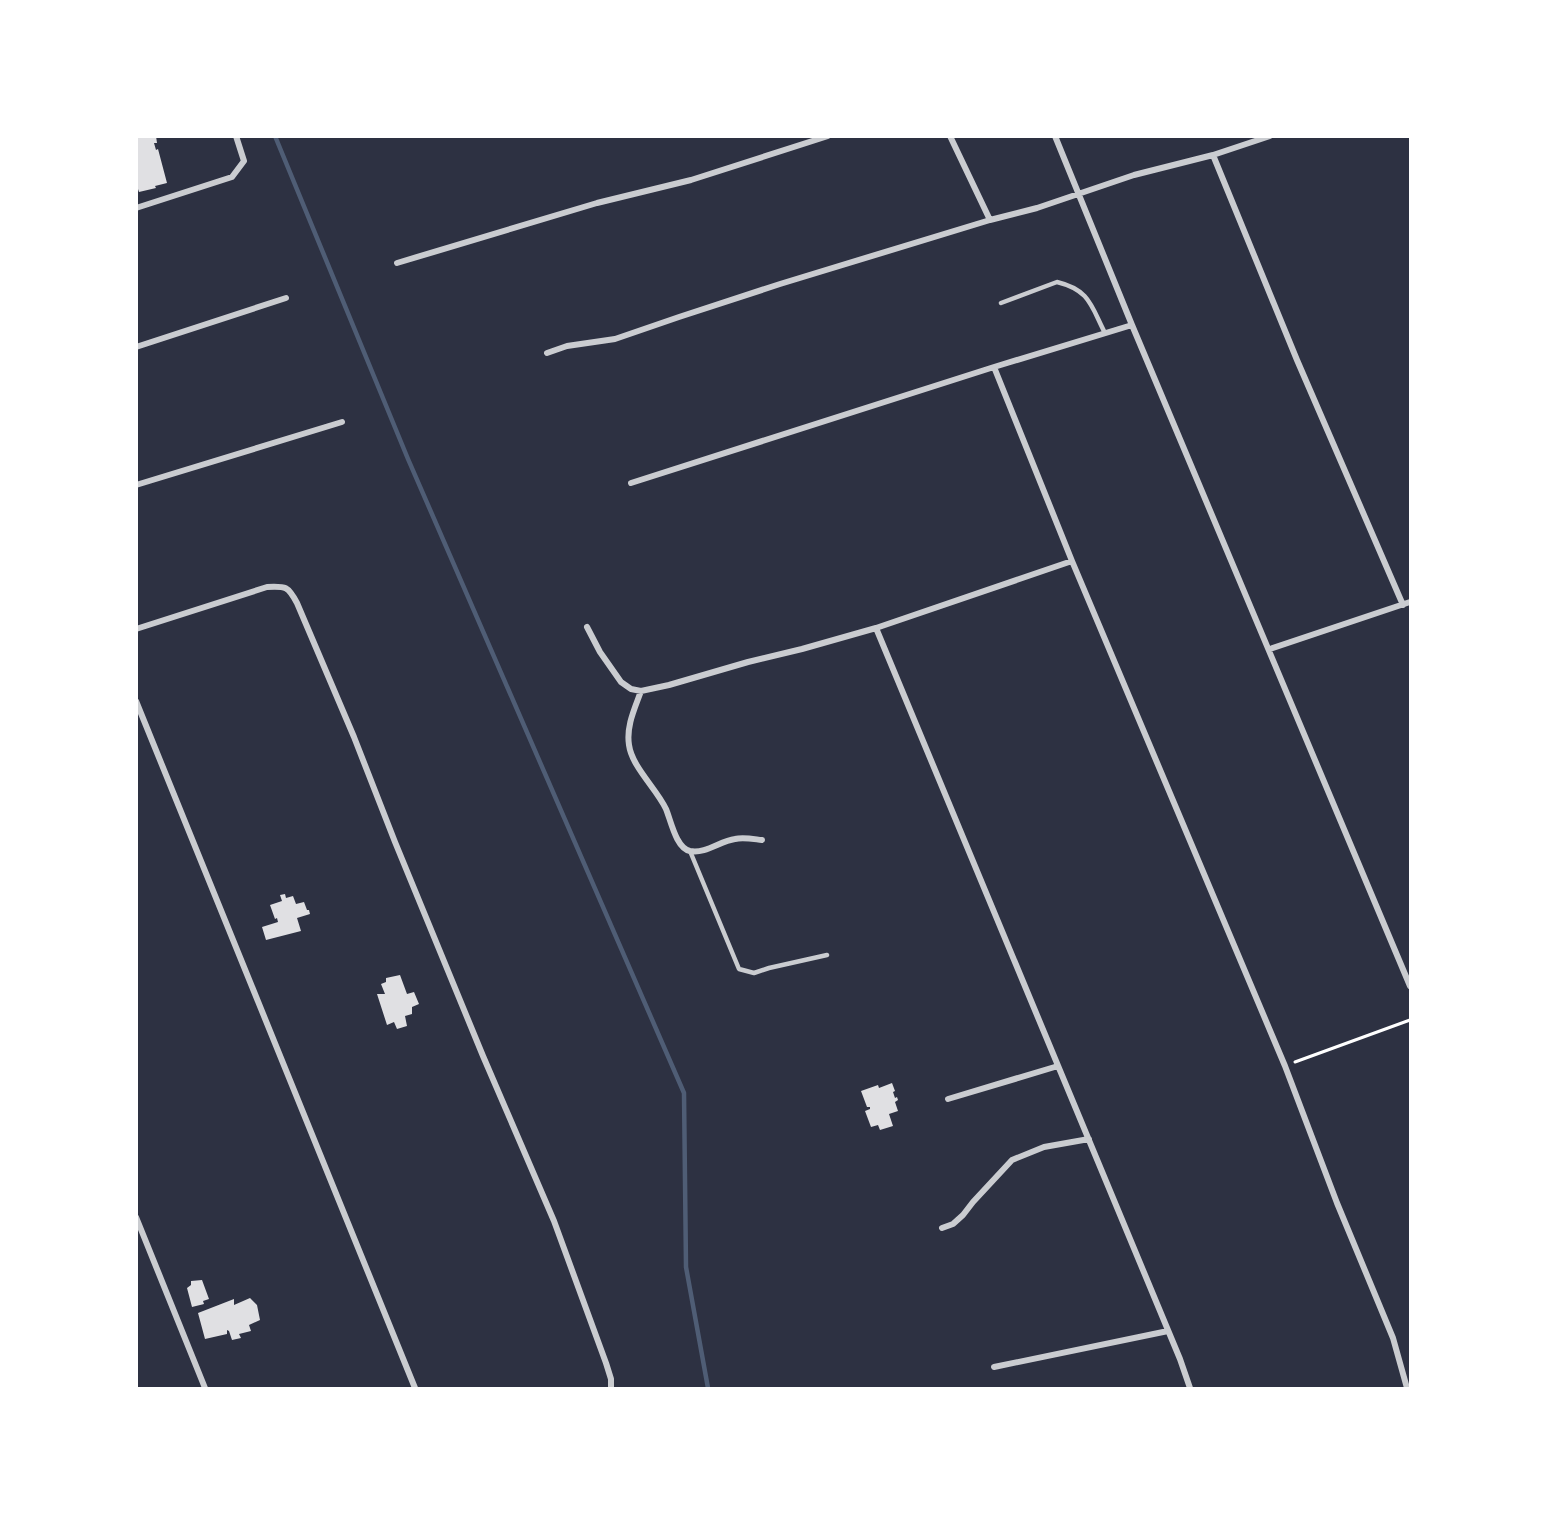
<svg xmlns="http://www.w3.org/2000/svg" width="1547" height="1525" viewBox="0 0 1547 1525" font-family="Commissioner,sans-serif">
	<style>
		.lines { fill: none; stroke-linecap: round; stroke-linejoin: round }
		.stream { stroke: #4f5d75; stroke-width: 4.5 }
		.building { fill: #e0e0e3 }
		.path { stroke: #fff; stroke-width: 3 }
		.service { stroke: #caccd0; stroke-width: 4.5 }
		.minor { stroke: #caccd0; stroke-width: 6 }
	</style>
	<rect width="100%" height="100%" fill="#2d3142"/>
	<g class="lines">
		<!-- stream -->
		<path class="stream" d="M275 136 408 459 684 1093 686 1267 708 1388"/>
	</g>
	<!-- building -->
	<path class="building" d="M136 136H156L157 143H154L156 150 158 149 167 183 155 186 156 188 139 192 138 189H136Z
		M285 894 286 898 293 896 296 904 304 902 307 910H309L310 914 297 918 301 931 266 940 262 927 278 922 277 918 275 919 270 905 282 901 280 895Z
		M400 975 407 994 414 992 419 1004 412 1007V1014L405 1016 407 1026 397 1029 394 1022 387 1025 377 994H385L381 984 386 982V978Z
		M892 1083 895 1091 893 1092 895 1098 897 1097 898 1100 895 1102 898 1111 889 1114 893 1126 880 1130 878 1125 871 1127 865 1111 870 1109V1107H867L861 1091 878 1085 879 1088Z
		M202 1280 209 1299 203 1301 204 1304 192 1307 187 1288 191 1285V1281Z
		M250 1298 257 1305 260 1320 249 1325 251 1331 239 1334 241 1338 232 1340 229 1331 227 1330V1334L205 1339 198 1313 234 1299V1305Z"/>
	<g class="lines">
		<!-- path -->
		<path class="path" d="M1295 1062 1410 1020"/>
		<!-- service -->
		<path class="service" d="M1001 303 1057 282C1090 290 1091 306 1105 333
			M690 851 739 969 754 973 769 968 827 955"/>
		<!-- minor -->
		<path class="minor" d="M950 136 990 220 1037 208 1134 175 1213 155 1270 136
			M1055 136 1132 325 1410 986
			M1213 155 1297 360 1403 605
			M136 208 232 177 244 161 236 136
			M397 263 597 203 691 180 828 136
			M1132 325 994 367 1072 561 1285 1066 1337 1203 1393 1338 1407 1388
			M136 347 286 298
			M547 353 567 346 615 339 679 317 780 284 990 220
			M631 483 994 367
			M136 485 342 422
			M1072 561 876 628 1180 1359 1190 1388
			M587 627 600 652 621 682 631 689 641 691 669 685 748 662 802 649 876 628
			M136 629 267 587C286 586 288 586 297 603L354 737 395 842 483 1056 554 1221 606 1363 611 1379V1388
			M1270 649 1410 602
			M641 691C635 708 626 726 629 745 632 767 656 788 666 809 671 821 676 848 690 851 706 854 720 841 735 839 743 837 753 839 762 840
			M136 701 415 1388
			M948 1099 1058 1066
			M136 1217 205 1388
			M942 1228 953 1224 963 1215 973 1202 1012 1160 1044 1147 1089 1139
			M994 1367 1168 1331"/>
	</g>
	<!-- border -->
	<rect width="1547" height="1525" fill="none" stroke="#ffffff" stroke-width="276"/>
</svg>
